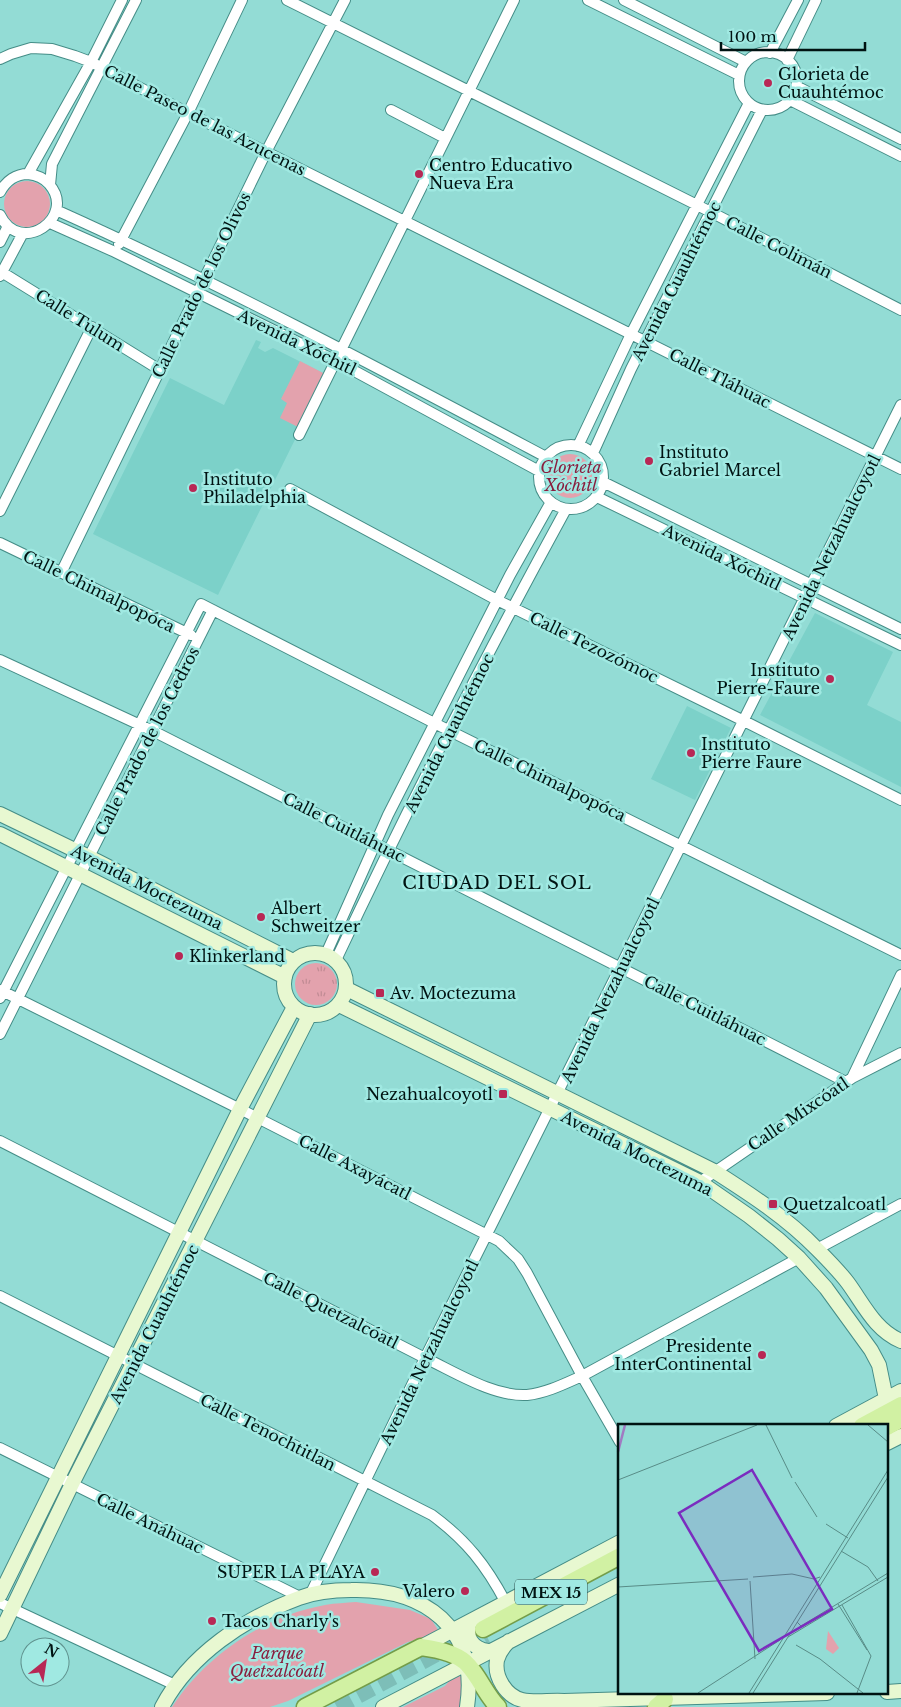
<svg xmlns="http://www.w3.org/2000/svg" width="901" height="1707" viewBox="0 0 901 1707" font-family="'Libre Baskerville',serif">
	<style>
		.built { fill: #7cd1c9 }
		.grass { fill: url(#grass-tufts) }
		.green { fill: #e3a2ad }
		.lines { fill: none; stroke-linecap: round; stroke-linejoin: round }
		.primary-tunnel { stroke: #7dbeb8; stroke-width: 16; stroke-dasharray: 16 8; stroke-linecap: butt }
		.street-casing { stroke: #458d87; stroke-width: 12 }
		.secondary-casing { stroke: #458d87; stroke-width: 16 }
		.primary-casing { stroke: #749d49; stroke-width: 19 }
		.street { stroke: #fff; stroke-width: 10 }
		.secondary { stroke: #e8f8d1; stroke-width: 14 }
		.primary { stroke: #d1f1a3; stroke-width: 16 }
		.poi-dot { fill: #b82855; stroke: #a0e9e2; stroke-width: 2 }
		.labels { text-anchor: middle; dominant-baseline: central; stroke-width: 5; stroke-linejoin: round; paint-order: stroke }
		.shield { fill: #a0e9e2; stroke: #305350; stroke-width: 1 }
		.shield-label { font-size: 15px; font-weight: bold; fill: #001312 }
		.poi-label { font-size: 16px; fill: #001312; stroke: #a0e9e2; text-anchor: start }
		.street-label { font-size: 16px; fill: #001312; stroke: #a0e9e2 }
		.park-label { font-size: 16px; font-style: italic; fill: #8a1e3e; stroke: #a0e9e2 }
		.neighbourhood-label { font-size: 18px; letter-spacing: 1px; fill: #001312; stroke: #a0e9e2 }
		.inset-river { fill: none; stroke: #a17ac2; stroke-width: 2.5 }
		.inset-road { fill: none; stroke: #588c87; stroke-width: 1 }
		.view { fill: #7b2cbf; fill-opacity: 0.15; stroke: #7b2cbf; stroke-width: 2.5 }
		.inset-edge { fill: none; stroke: #001312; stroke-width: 2.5 }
	</style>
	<defs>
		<pattern id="grass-tufts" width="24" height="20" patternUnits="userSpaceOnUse" patternTransform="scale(1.25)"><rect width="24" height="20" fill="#e3a2ad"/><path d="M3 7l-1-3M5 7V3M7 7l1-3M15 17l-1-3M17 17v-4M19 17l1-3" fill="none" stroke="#c18b94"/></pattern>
	</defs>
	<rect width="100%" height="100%" fill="#93dcd5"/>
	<!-- built -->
	<path class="built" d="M256 340 261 342 258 348 265 352 273 348 327 375 218 595 93 534 170 378 224 405Z
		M815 613 893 652 867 705 901 722V787L760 715Z
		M687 706 731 728 695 800 651 779Z"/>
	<!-- grass -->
	<path class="grass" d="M295 984a21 21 0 1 1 42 0a21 21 0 1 1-42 0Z"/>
	<!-- green -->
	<path class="green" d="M4 204a23 23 0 1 1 46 0a23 23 0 1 1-46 0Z
		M300 361 327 375 300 428 280 418 287 403 281 399Z
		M548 476a22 22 0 1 1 44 0a22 22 0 1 1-44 0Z
		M356 1602 410 1610 431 1619 440 1633 408 1642 288 1701 270 1707H172C206 1655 264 1616 325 1605 335 1603 346 1603 356 1602Z
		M461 1672 464 1677 461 1707H403L445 1686 456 1673Z"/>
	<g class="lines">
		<!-- primary-tunnel -->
		<path class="primary-tunnel" d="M463 1650 487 1637
			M337 1707 472 1635"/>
		<defs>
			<path id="street" d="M287 0 697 205 901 310
				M588 0 739 75
				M624 0 746 62
				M739 81a29 29 0 1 1 58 0a29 29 0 1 1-58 0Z
				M770 53 798 0
				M0 59 11 54 31 48 52 49 75 56 91 62 188 113 901 469
				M787 60 816 0
				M796 86 901 139
				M790 100 901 156
				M391 110 445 138
				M28 174 91 62 122 0
				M50 185 52 164 136 0
				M0 192C6 181 16 174 28 174 36 175 44 178 49 184 78 217 20 257 0 215
				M56 210C223 285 384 371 546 457
				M50 223 115 252 336 361 539 471
				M0 242 8 226
				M119 244 188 113 242 0
				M0 271 160 370
				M0 276 23 233
				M299 435 514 0
				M539 477a32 32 0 1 1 64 0a32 32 0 1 1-64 0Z
				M578 446 631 334 749 103
				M593 453 631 369 762 110
				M603 482 901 629
				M290 489 497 600 744 721 901 800
				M597 497 901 645
				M0 511 92 327
				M0 543 191 635
				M61 573 266 152 345 0
				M0 660 153 731 846 1082
				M326 954 388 815 510 575 551 502
				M336 960C408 807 485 657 566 509
				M0 990 240 1109 499 1241 518 1259 527 1273 582 1376 620 1442
				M0 998 201 604 450 731 901 955
				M0 1034 213 610
				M852 1078 901 975
				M0 1141 425 1358C455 1372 494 1397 527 1395 546 1393 564 1384 582 1376L799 1258
				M700 1182 852 1078 901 1053
				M817 1249 901 1204
				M0 1296 432 1515C466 1540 486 1565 506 1603
				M0 1448 300 1597
				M310 1595 425 1358 901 405
				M0 1603 175 1685"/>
			<path id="secondary" d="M0 814 89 857 293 961
				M0 834 285 977
				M284 984a31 31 0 1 1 62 0a31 31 0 1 1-62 0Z
				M347 989 714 1171C750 1194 787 1218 817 1249 828 1260 839 1271 848 1283 864 1305 875 1330 901 1341
				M339 1005 700 1182 749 1216 778 1239 799 1258 826 1288 871 1350 879 1365 886 1399 898 1419
				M836 1426 901 1391
				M887 1443 901 1436
				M0 1595 240 1109 294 1007
				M470 1622C464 1637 473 1649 488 1651
				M0 1634 72 1484 310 1014
				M509 1641C504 1646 499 1653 497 1660 494 1677 506 1696 522 1700 535 1703 550 1700 564 1701L827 1693
				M421 1647 620 1542
				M887 1692 901 1691
				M162 1707C189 1655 245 1618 299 1598 315 1592 334 1590 351 1590 425 1588 479 1628 467 1707
				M383 1707 620 1584"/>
			<path id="primary" d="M862 1426 901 1405
				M887 1427 901 1419
				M483 1629 620 1556
				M305 1707 421 1647C436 1649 458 1653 468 1665 480 1678 486 1695 498 1707
				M656 1707 665 1699"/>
		</defs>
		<!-- street casing -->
		<use href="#street" class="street-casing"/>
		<!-- secondary casing -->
		<use href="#secondary" class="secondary-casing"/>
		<!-- primary casing -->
		<use href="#primary" class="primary-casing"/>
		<!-- street -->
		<use href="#street" class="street"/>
		<!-- secondary -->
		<use href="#secondary" class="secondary"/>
		<!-- primary -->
		<use href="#primary" class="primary"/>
	</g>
	<!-- markers -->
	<g class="poi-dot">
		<circle cx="768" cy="83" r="5"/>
		<circle cx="419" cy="174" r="5"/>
		<circle cx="649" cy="461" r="5"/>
		<circle cx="193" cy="488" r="5"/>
		<circle cx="830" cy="679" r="5"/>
		<circle cx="691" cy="753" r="5"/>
		<circle cx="261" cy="917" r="5"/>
		<circle cx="179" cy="956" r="5"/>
		<rect x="375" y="988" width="10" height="10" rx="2.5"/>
		<rect x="498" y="1089" width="10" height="10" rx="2.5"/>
		<rect x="768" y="1199" width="10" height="10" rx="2.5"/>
		<circle cx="762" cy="1355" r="5"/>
		<circle cx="375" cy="1572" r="5"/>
		<circle cx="465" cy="1591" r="5"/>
		<circle cx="212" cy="1621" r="5"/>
	</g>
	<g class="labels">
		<!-- shield labels -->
		<rect class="shield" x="515" y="1579.5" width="72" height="25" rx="4"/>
		<g class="shield-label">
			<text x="551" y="1592">MEX 15</text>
		</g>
		<!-- poi labels -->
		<g class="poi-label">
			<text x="778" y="74">Glorieta de<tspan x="778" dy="18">Cuauhtémoc</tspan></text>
			<text x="429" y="165">Centro Educativo<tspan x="429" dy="18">Nueva Era</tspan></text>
			<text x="659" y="452">Instituto<tspan x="659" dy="18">Gabriel Marcel</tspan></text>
			<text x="203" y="479">Instituto<tspan x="203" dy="18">Philadelphia</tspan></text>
			<text x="820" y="670" text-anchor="end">Instituto<tspan x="820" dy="18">Pierre-Faure</tspan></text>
			<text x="701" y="744">Instituto<tspan x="701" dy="18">Pierre Faure</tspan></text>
			<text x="271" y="908">Albert<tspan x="271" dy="18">Schweitzer</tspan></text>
			<text x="189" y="956">Klinkerland</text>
			<text x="390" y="993">Av. Moctezuma</text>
			<text x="493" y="1094" text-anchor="end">Nezahualcoyotl</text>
			<text x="783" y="1204">Quetzalcoatl</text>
			<text x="752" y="1346" text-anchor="end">Presidente<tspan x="752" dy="18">InterContinental</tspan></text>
			<text x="365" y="1572" text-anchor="end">SUPER LA PLAYA</text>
			<text x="455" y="1591" text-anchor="end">Valero</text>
			<text x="222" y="1621">Tacos Charly's</text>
		</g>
		<!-- street labels -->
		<g class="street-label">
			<text transform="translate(205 120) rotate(27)">Calle Paseo de las Azucenas</text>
			<text transform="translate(779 247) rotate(27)">Calle Colimán</text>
			<text transform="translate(676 281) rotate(-63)">Avenida Cuauhtémoc</text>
			<text transform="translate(201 285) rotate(-64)">Calle Prado de los Olivos</text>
			<text transform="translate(80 320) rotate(32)">Calle Tulum</text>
			<text transform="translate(297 342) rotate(26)">Avenida Xóchitl</text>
			<text transform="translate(720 378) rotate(27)">Calle Tláhuac</text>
			<text transform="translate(831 547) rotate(-64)">Avenida Netzahualcoyotl</text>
			<text transform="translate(722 557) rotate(26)">Avenida Xóchitl</text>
			<text transform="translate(99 591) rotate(26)">Calle Chimalpopóca</text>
			<text transform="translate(594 647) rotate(26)">Calle Tezozómoc</text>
			<text transform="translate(449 733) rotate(-63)">Avenida Cuauhtémoc</text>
			<text transform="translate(147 741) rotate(-63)">Calle Prado de los Cedros</text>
			<text transform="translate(550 780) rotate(26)">Calle Chimalpopóca</text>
			<text transform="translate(344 827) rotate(27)">Calle Cuitláhuac</text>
			<text transform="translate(147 887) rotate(27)">Avenida Moctezuma</text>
			<text transform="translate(610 990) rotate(-64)">Avenida Netzahualcoyotl</text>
			<text transform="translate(705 1010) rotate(27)">Calle Cuitláhuac</text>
			<text transform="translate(798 1114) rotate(-34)">Calle Mixcóatl</text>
			<text transform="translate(637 1153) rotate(27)">Avenida Moctezuma</text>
			<text transform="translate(355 1167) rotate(27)">Calle Axayácatl</text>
			<text transform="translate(331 1310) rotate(27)">Calle Quetzalcóatl</text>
			<text transform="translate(154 1324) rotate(-63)">Avenida Cuauhtémoc</text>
			<text transform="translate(429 1352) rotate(-64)">Avenida Netzahualcoyotl</text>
			<text transform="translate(268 1432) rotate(27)">Calle Tenochtitlan</text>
			<text transform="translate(150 1523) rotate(26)">Calle Anáhuac</text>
		</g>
		<!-- park labels -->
		<g class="park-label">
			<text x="571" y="467">Glorieta<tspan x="571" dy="18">Xóchitl</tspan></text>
			<text x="277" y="1653">Parque<tspan x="277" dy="18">Quetzalcóatl</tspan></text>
		</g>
		<!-- neighbourhood labels -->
		<g class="neighbourhood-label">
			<text x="497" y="883">CIUDAD DEL SOL</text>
		</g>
	</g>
	<!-- overview -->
	<g transform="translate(618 1424)">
		<rect width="270" height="270" fill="#93dcd5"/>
		<path d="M210 207 221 224 215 230 208 225Z" fill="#e3a2ad"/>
		<path class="inset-river" d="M0 28 7 1"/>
		<path class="inset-road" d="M148 1 174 54M250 1 270 18M0 56 139 1M177 58 199 93M208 100 230 114M223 127 250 143 260 157M135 153 174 150 196 155 202 153M132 157 137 235M0 163 130 155M220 180 249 226M224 181 253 232 239 269M179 198 183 202 270 149M170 213 270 153M178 221 202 235 245 269M80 269 162 216M131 269 270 46M135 269 270 53"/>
		<path class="view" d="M134 46 214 185 141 227 61 89Z"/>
		<rect width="270" height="270" class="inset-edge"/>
	</g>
	<!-- north arrow -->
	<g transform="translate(45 1662) rotate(30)"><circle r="24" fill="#a0e9e2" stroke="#60938f"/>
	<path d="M0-4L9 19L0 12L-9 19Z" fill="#b82855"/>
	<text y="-8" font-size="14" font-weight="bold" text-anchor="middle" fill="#001312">N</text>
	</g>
	<!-- scale -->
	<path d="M721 42v8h144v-8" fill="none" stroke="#001312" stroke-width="2.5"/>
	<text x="728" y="42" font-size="15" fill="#001312" stroke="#a0e9e2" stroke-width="4" paint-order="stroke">100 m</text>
</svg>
